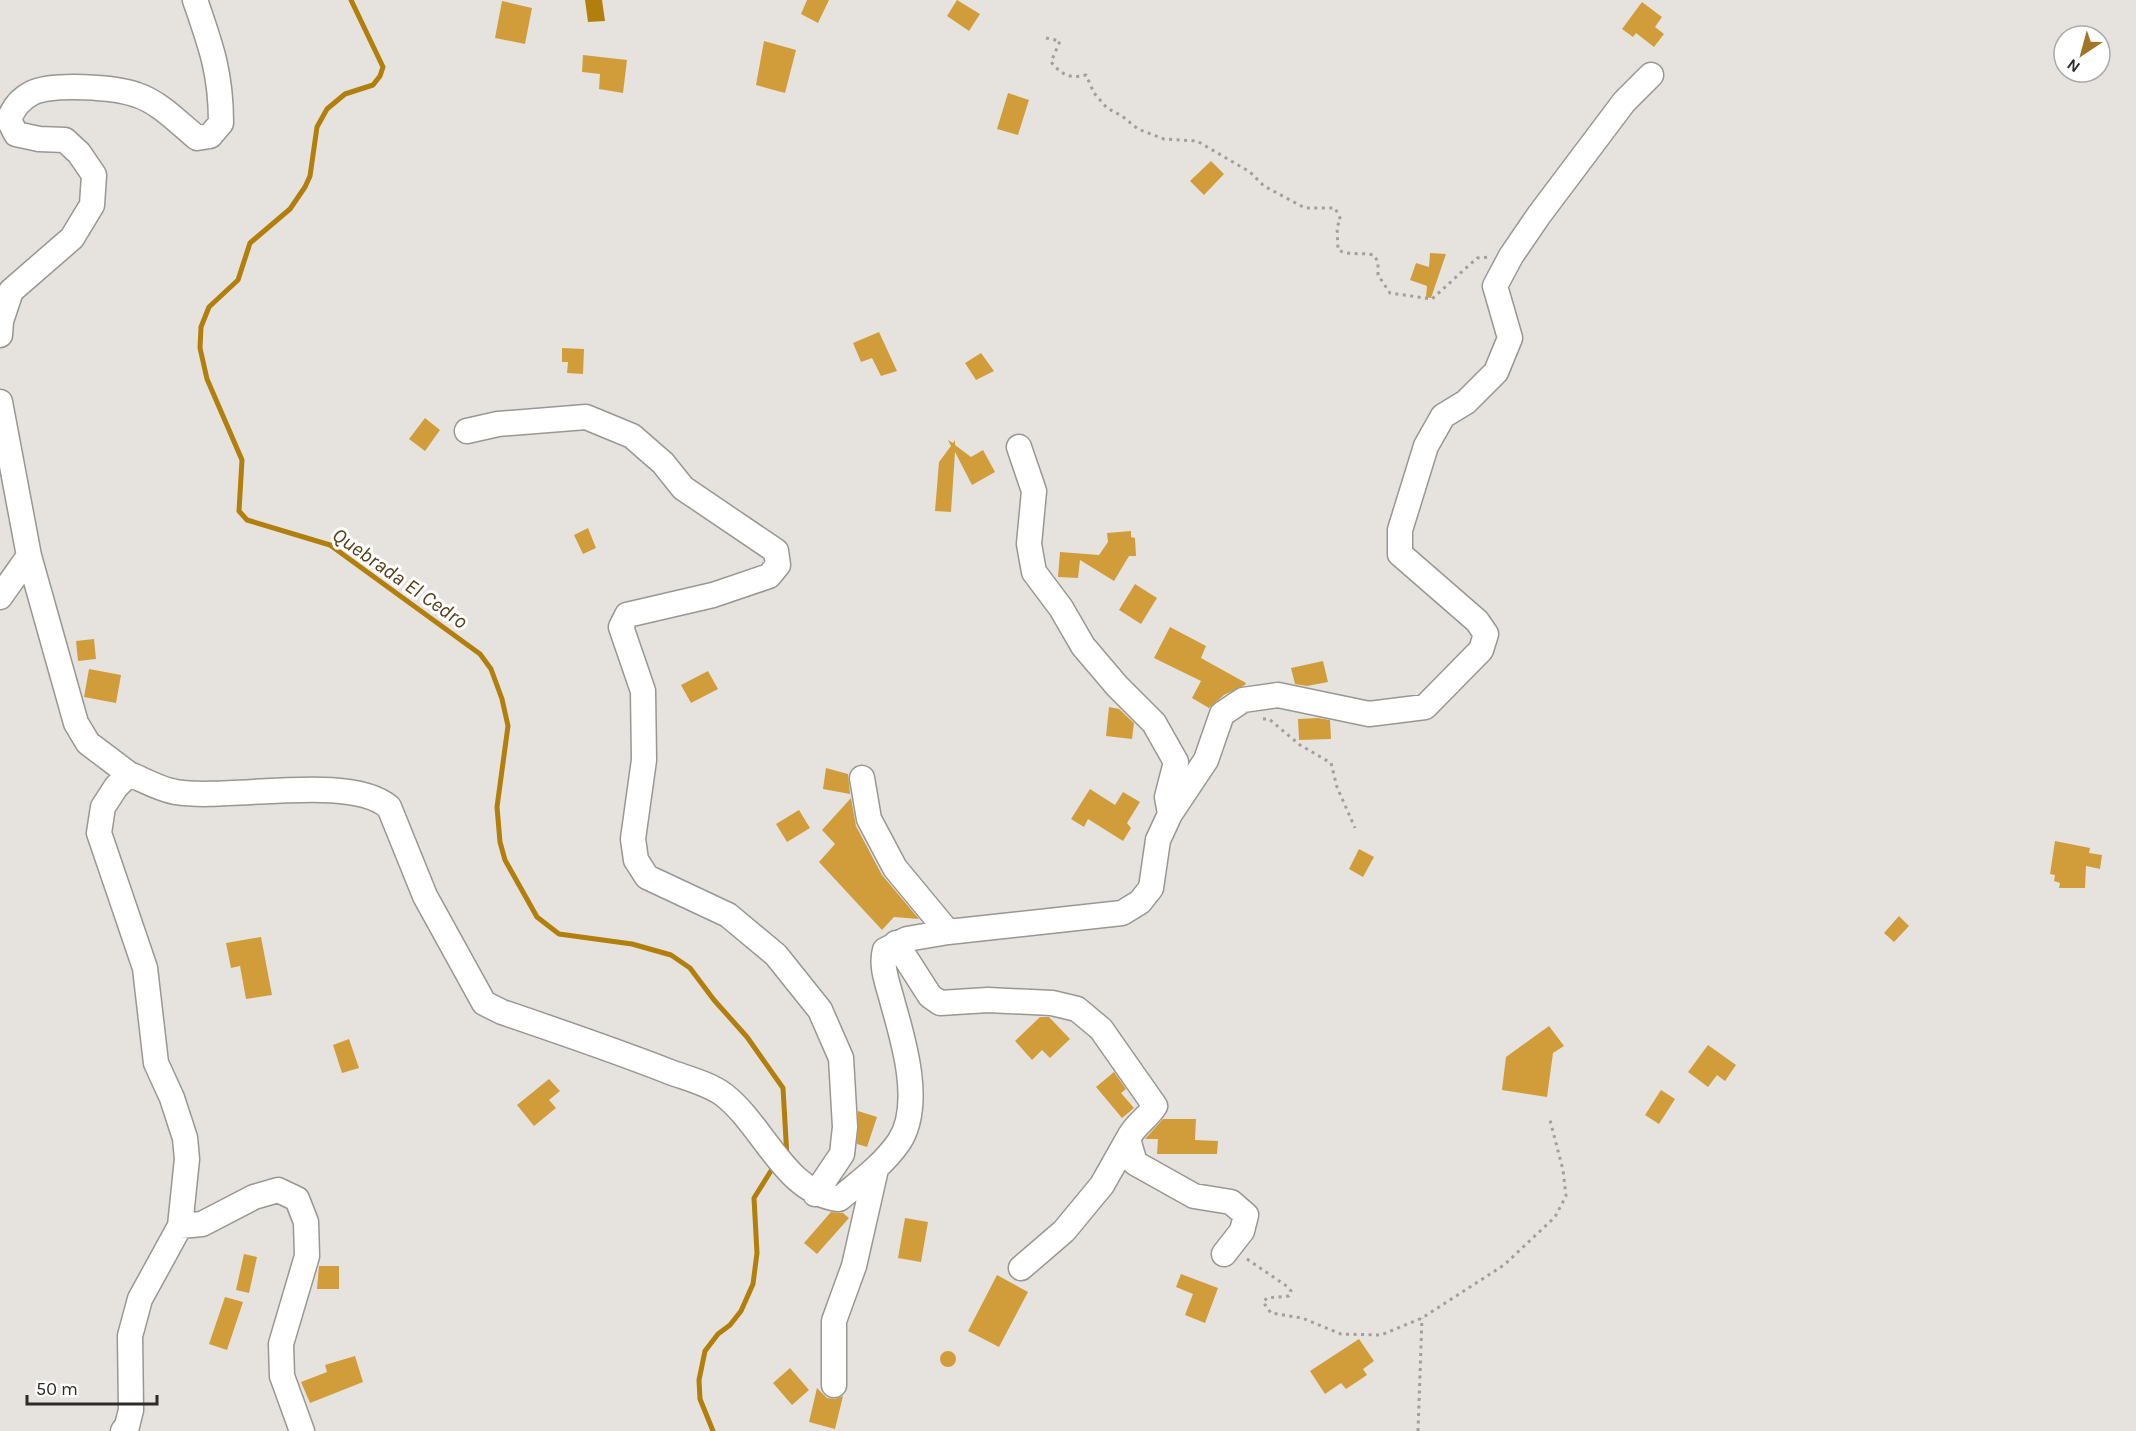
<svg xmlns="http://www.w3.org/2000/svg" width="2136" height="1431" viewBox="0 0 2136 1431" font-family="Karla,sans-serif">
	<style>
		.water { fill: #b27e0c }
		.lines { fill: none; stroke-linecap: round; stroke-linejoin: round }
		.stream { stroke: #b27e0c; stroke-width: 5 }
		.building { fill: #d19d3b }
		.minor-casing { stroke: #999792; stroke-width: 27 }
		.path { stroke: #a29f9b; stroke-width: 3; stroke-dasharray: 3 4.5; stroke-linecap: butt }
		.minor { stroke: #fff; stroke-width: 24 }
		.labels { text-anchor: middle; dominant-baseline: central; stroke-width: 6; stroke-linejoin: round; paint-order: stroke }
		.water-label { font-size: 21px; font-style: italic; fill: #564019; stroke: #fff }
	</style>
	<rect width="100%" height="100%" fill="#e6e3de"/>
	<!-- water -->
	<path class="water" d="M585 0H602L605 21 588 22Z"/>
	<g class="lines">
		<!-- stream -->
		<path class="stream" d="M351 0 383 67 380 76 373 85 345 94 327 109 317 127 310 176 305 187 290 209 250 243 238 280 209 307 201 327 200 348 207 379 242 460 239 511 247 520 330 545 480 654 491 669 502 699 508 726 497 807 500 842 505 860 537 917 559 934 632 944 671 955 690 968 714 1000 747 1037 783 1088 787 1157
			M713 1431 700 1399 699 1380 705 1351 718 1334 730 1325 741 1311 753 1284 757 1253 754 1198 774 1166"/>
	</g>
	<!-- building -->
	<path class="building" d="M807 0H829L818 23 801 14Z
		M957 0 980 14 969 31 947 16Z
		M502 1 532 8 525 44 495 38Z
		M1642 2 1662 17 1655 27 1664 34 1654 47 1636 33 1633 37 1622 29Z
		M764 41 796 50 785 93 756 85Z
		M583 55 627 60 623 93 599 89 600 74 582 72Z
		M1008 93 1029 100 1018 135 997 129Z
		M1211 161 1224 174 1204 195 1190 181Z
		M1430 253 1446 254 1431 298 1426 297 1427 286 1410 280 1416 263 1429 267Z
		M879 332 897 371 881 376 872 358 861 362 853 343Z
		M562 348 584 349 583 374 567 373 568 362H562Z
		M981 353 994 371 976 380 965 363Z
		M425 418 440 430 425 451 409 439Z
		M948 440 953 443 955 440V445L971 457 983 450 995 472 972 485 955 452 951 512 935 511 939 462 951 446Z
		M588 528 596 548 583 554 574 535Z
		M1131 531V537L1135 538 1136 556H1129L1114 581 1080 560 1078 578 1058 577 1060 552 1099 555 1108 542 1107 533Z
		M1135 584 1157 598 1141 624 1119 610Z
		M1170 627 1206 646 1201 658 1246 683 1245 685 1224 695 1209 708 1192 698 1201 681 1154 658Z
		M94 639 96 659 78 661 76 641Z
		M1323 661 1328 682 1307 686 1295 684 1291 668Z
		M89 669 121 675 116 703 84 697Z
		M708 671 718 689 691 703 681 685Z
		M1109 707 1119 709 1134 723 1132 739 1106 736Z
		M1318 718 1330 720 1331 739 1299 740 1298 719Z
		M826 768 848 774 850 794 823 789Z
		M1090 789 1115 805 1123 792 1140 802 1127 823 1131 828 1123 841 1088 819 1084 827 1071 819Z
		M851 798 856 826 882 875 919 919 894 917 882 930 819 862 835 844 822 830Z
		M799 810 810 828 787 842 776 824Z
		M2055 841 2090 848 2089 853 2102 855 2100 869 2086 866 2085 888H2059L2060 883 2054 881 2055 875 2050 874Z
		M1359 849 1374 857 1363 877 1349 869Z
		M1899 916 1909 926 1894 942 1884 933Z
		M261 937 272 995 246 999 240 966 231 968 226 943Z
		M1040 1017H1049L1070 1039 1050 1058 1042 1050 1032 1060 1015 1041Z
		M1549 1026 1564 1046 1553 1053 1547 1097 1502 1090 1506 1057Z
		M349 1039 359 1068 342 1073 333 1045Z
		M1708 1045 1736 1065 1725 1081 1717 1075 1708 1087 1688 1072Z
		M1114 1072 1126 1089 1121 1093 1134 1108 1122 1118 1096 1087Z
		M549 1079 560 1091 549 1100 556 1108 534 1126 517 1105Z
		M1661 1090 1675 1099 1659 1124 1645 1115Z
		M858 1111 877 1117 867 1147 857 1144Z
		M1163 1119H1196L1195 1140 1218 1141 1217 1154H1157L1158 1139H1145Z
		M831 1212 843 1213 849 1218 817 1254 804 1243Z
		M905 1218 928 1222 921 1262 898 1258Z
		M244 1254 257 1257 249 1293 236 1290Z
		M319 1266H339V1289H317Z
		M1181 1274 1218 1288 1205 1323 1185 1315 1193 1294 1176 1287Z
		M997 1275 1028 1292 999 1347 968 1331Z
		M225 1297 243 1302 227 1350 209 1344Z
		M1359 1339 1374 1361 1363 1369 1367 1375 1346 1389 1341 1383 1325 1394 1310 1371Z
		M940 1359a8 8 0 1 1 16 0a8 8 0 1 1-16 0Z
		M355 1356 363 1382 310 1403 301 1382 327 1372 325 1365Z
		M790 1368 809 1390 792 1405 773 1383Z
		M817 1388 827 1398 835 1399 843 1396 835 1429 809 1422Z"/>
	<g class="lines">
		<defs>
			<path id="minor" d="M0 335 1 321 11 291 72 238 92 205 94 175 79 153 65 140 39 139 16 134 9 120C13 108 20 99 32 93 53 83 115 87 137 95 159 102 179 123 197 138L210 136 221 123C221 73 211 46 195 0
				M0 402 29 556 76 723 88 743 129 774 116 787 103 807 99 833 145 968 156 1063 172 1098 185 1138 187 1159 180 1226 140 1299 130 1336 131 1410 127 1426 123 1431
				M467 431 498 424 586 417 632 436 663 463 683 488 776 551 778 565 769 576 713 595 627 615 621 627 643 691 644 760 633 839 636 860 647 877 728 915 776 955 820 1010 841 1058 845 1127 842 1154 815 1194
				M1019 447 1034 491 1029 544 1034 572 1061 608 1083 646 1117 686 1154 723 1176 762 1167 797 1170 814
				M0 597 29 556
				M129 774C144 780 161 790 176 792 229 801 349 773 389 807L425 896 484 1003 502 1012C558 1031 614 1050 670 1072 686 1078 710 1084 724 1095 764 1126 785 1193 839 1199 861 1181 883 1165 899 1142 923 1106 904 1042 893 1004 889 987 880 967 885 950L907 939 948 932 1122 913 1140 902 1151 888 1158 840 1170 814 1206 760 1222 714 1243 700 1278 695 1369 714 1425 707 1481 650 1486 634 1477 621 1400 554V530L1426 446 1443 416 1466 402 1496 372 1510 338 1495 286 1511 256 1539 215 1624 102 1651 75
				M862 778 869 819 895 868 948 932
				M896 943 930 996 940 1003 988 1000 1052 1003 1077 1009 1101 1029 1155 1106C1147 1119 1135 1124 1128 1139L1135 1163 1194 1196 1231 1202 1246 1215 1242 1231 1224 1254
				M180 1226 202 1224 254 1197 278 1190 297 1199 306 1222 307 1256 281 1344 282 1376 302 1431
				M1021 1268 1064 1231 1102 1185 1128 1139
				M834 1385V1321L854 1266 876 1169"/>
		</defs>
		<!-- minor casing -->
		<use href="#minor" class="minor-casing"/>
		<!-- path -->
		<path class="path" d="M1046 38 1060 41 1051 62C1062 75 1069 79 1086 75L1094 93 1107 108 1122 116 1138 129 1164 139 1197 141 1250 172 1264 186 1305 208H1335L1341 220 1337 226 1338 250C1350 256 1361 252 1374 255L1378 262V275L1390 293 1432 299 1477 258 1489 257
			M1263 719H1269L1300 745 1331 763 1337 787 1355 828
			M1247 1259 1288 1287 1291 1291 1289 1296 1267 1298 1263 1302 1271 1313 1302 1318 1341 1334 1381 1335 1422 1318 1504 1265 1555 1217 1566 1196 1563 1170 1550 1120
			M1418 1431 1422 1318"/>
		<!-- minor -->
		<use href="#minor" class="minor"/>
	</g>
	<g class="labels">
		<!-- water labels -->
		<g class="water-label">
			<text transform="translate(400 578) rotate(35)">Quebrada El Cedro</text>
		</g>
	</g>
	<!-- north arrow -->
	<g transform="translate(2082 54) rotate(216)"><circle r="28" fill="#ffffff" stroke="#abaaa9" stroke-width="1.5"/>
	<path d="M0-4.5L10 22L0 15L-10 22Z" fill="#a07525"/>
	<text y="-9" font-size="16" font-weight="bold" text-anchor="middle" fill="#2c2b29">N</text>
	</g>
	<!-- scale -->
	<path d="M27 1395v9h130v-9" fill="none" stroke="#2c2b29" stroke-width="3"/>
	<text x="36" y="1395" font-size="18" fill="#2c2b29" stroke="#ffffff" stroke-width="4.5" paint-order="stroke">50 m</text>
</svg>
